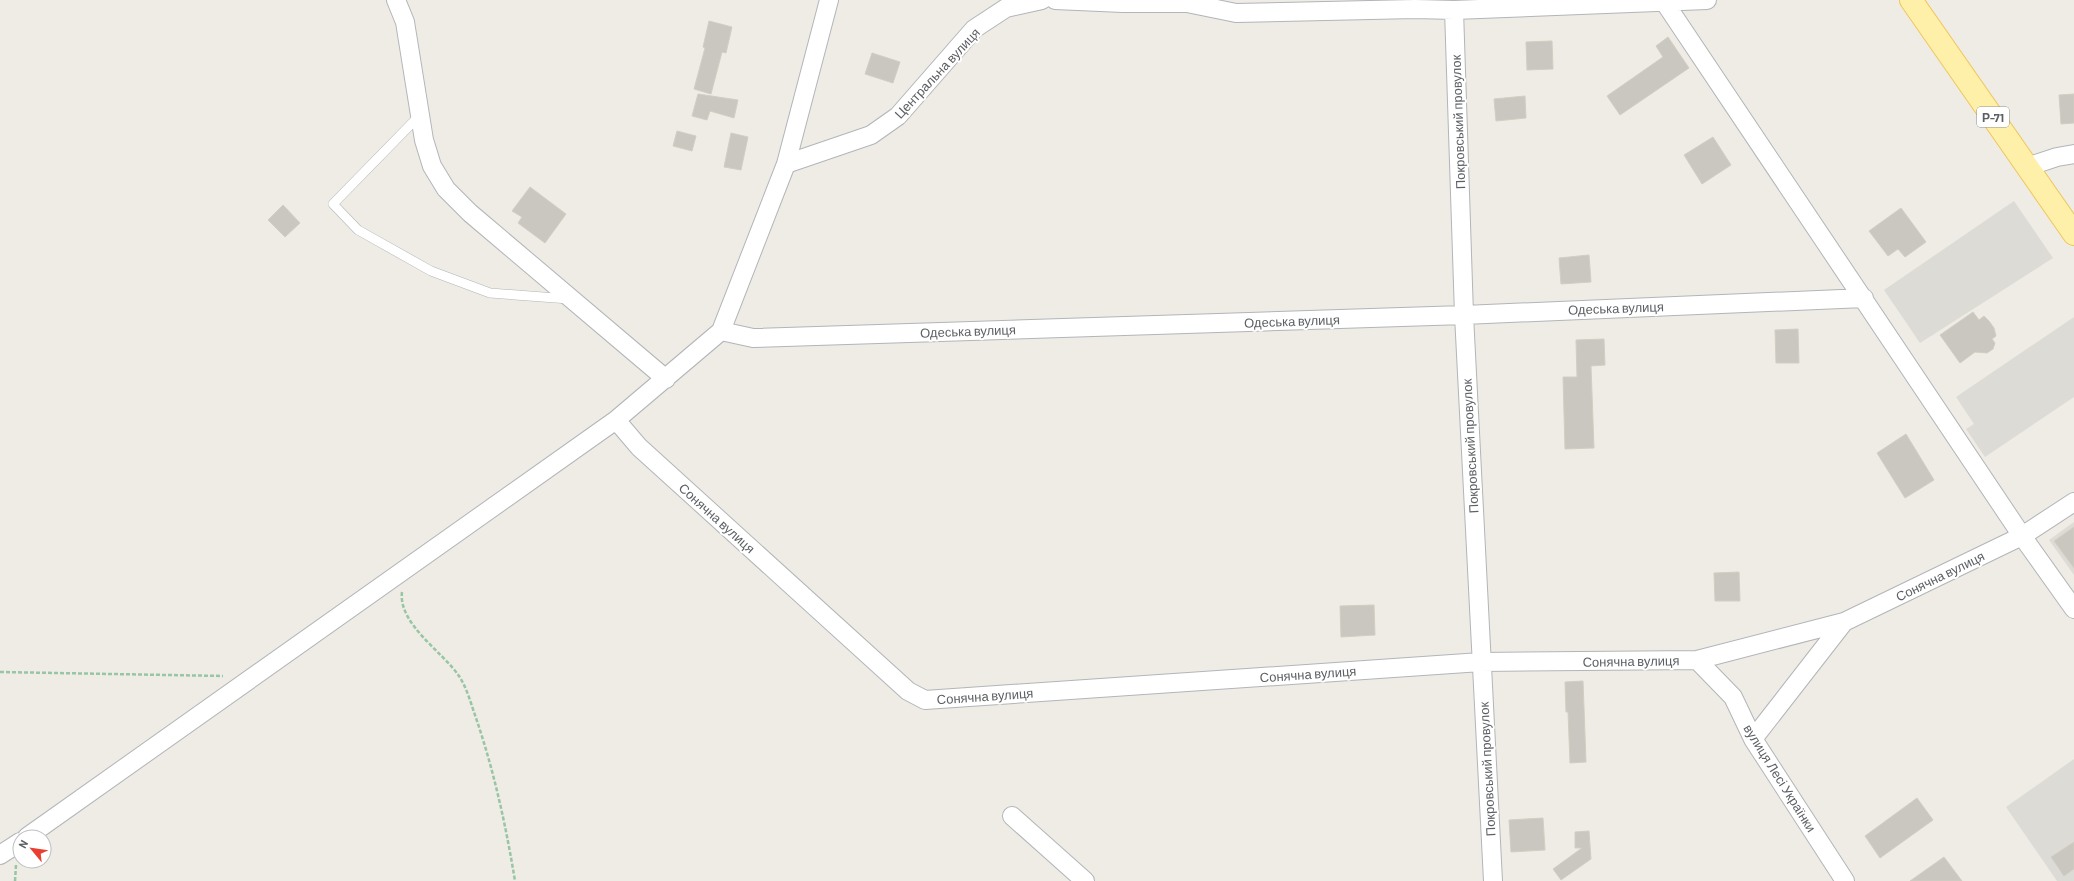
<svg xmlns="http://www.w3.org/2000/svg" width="2074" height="881" viewBox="0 0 2074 881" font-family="Barlow,sans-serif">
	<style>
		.industrial { fill: #dddbd6 }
		.building { fill: #cac7c1; stroke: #d3cec2 }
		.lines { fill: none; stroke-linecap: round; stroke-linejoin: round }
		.service-casing { stroke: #b2b5b9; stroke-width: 10 }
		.minor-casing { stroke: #b2b5b9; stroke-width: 20 }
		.primary-casing { stroke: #f0c65b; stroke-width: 24 }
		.path { stroke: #98c5a5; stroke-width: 2.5; stroke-dasharray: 4 2; stroke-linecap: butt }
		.service { stroke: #fff; stroke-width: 9 }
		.minor { stroke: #fff; stroke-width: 18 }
		.primary { stroke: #fef0a9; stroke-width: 22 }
		.labels { text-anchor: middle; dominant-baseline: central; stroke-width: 4; stroke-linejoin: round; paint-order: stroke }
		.shield { fill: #fff; stroke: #8d9092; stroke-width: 1 }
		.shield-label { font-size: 12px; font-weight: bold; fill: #5c6064 }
		.street-label { font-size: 13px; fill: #5c6064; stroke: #fff }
	</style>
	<rect width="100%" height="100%" fill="#eeece4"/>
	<!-- industrial -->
	<path class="industrial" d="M2014 201 2053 258 1920 343 1884 290Z
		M2074 317V397L1985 457 1966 429 1974 424 1956 397Z
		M2074 522V575L2049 540Z
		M2074 759V881H2057L2006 807Z"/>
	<!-- building -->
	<path class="building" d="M709 21 732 27 726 53 722 52 711 94 694 89 705 48 703 47Z
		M1668 37 1689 68 1620 115 1607 96 1663 57 1656 46Z
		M1552 41 1553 69 1527 70 1526 42Z
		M872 53 900 62 893 83 865 74Z
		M698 94 738 100 734 118 710 111 707 120 692 116Z
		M2074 94V123L2061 124 2059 95Z
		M1525 96 1526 118 1496 121 1494 99Z
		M677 131 696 136 692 151 673 146Z
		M731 133 748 137 741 170 724 167Z
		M1713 137 1731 165 1702 184 1684 155Z
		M530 187 566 214 545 243 518 223 522 217 512 211Z
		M283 205 300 223 285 237 268 220Z
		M1901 208 1926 242 1905 257 1898 249 1888 256 1869 231Z
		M1589 255 1591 282 1561 284 1559 258Z
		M1973 312 1979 320 1984 316 1989 321 1994 328 1996 336 1992 339 1995 343 1993 349 1987 353 1975 352 1960 363 1940 335Z
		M1798 329 1799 363H1776L1775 330Z
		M1604 339 1605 365 1591 366 1594 448 1565 449 1563 377H1577L1576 340Z
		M1906 434 1934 480 1905 498 1877 453Z
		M2074 527V568L2054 541Z
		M1739 572 1740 601H1715L1714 573Z
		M1374 605 1375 635 1341 637 1340 606Z
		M1583 681 1586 762 1570 763 1568 712H1566L1565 682Z
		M1917 798 1933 820 1880 858 1865 836Z
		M1543 818 1545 850 1511 852 1509 820Z
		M1589 831 1591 859 1561 880 1553 869 1582 848H1575V832Z
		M2074 842V869L2064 876 2051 857Z
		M1944 857 1962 881H1910Z"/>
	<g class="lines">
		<defs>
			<path id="service" d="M420 115 333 204 358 230 431 271 490 293 569 299"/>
			<path id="minor" d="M396 0 405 22 424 140 432 166 446 189 470 213 666 379
				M1055 0 1123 3H1187L1236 13 1415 9 1454 10 1707 0
				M1665 3 2022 536 2074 609
				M1454 10 1464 315 1493 881
				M786 164 871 135 898 116 974 29 1006 8 1042 0
				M2027 167 2057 157 2074 154
				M721 331 753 338 1464 315 1864 298
				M616 420 639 447 908 691 925 700 1481 662 1697 660 1844 622 2022 536 2074 502
				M1697 660 1733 697 1753 739 1845 881
				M1753 739 1844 622
				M1012 816 1085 881
				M27 837 616 420 721 331 786 164 829 0
				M0 855 20 842"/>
			<path id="primary" d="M1911 0 2074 234"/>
		</defs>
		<!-- service casing -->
		<use href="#service" class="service-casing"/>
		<!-- minor casing -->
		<use href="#minor" class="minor-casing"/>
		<!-- primary casing -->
		<use href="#primary" class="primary-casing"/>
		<!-- path -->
		<path class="path" d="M402 592C398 624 443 652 459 676 467 688 471 704 476 718 494 771 506 826 515 881
			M0 672 223 676
			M15 881 16 865"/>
		<!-- service -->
		<use href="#service" class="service"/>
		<!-- minor -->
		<use href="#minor" class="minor"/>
		<!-- primary -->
		<use href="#primary" class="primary"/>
	</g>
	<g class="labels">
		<!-- shield labels -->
		<rect class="shield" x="1977" y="107" width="32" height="20" rx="3"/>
		<g class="shield-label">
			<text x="1993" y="117">Р-71</text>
		</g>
		<!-- street labels -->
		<g class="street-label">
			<text transform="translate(937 73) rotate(-47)">Центральна вулиця</text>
			<text transform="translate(1458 122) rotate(-92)">Покровський провулок</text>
			<text transform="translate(1616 308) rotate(-2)">Одеська вулиця</text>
			<text transform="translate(1292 321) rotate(-2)">Одеська вулиця</text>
			<text transform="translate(968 331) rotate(-2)">Одеська вулиця</text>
			<text transform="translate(1470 446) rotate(-93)">Покровський провулок</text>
			<text transform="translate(717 518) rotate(42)">Сонячна вулиця</text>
			<text transform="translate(1940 576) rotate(-26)">Сонячна вулиця</text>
			<text transform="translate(1631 661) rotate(-1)">Сонячна вулиця</text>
			<text transform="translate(1308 674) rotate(-4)">Сонячна вулиця</text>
			<text transform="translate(985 696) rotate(-4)">Сонячна вулиця</text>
			<text transform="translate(1487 769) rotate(-93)">Покровський провулок</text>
			<text transform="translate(1780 778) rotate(58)">вулиця Лесі Українки</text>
		</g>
	</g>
	<!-- north arrow -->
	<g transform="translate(32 849) rotate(299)"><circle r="19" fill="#ffffff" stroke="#bebfc1"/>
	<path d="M0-3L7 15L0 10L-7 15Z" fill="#e83f31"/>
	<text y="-6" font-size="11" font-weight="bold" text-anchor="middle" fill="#5c6064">N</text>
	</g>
</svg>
